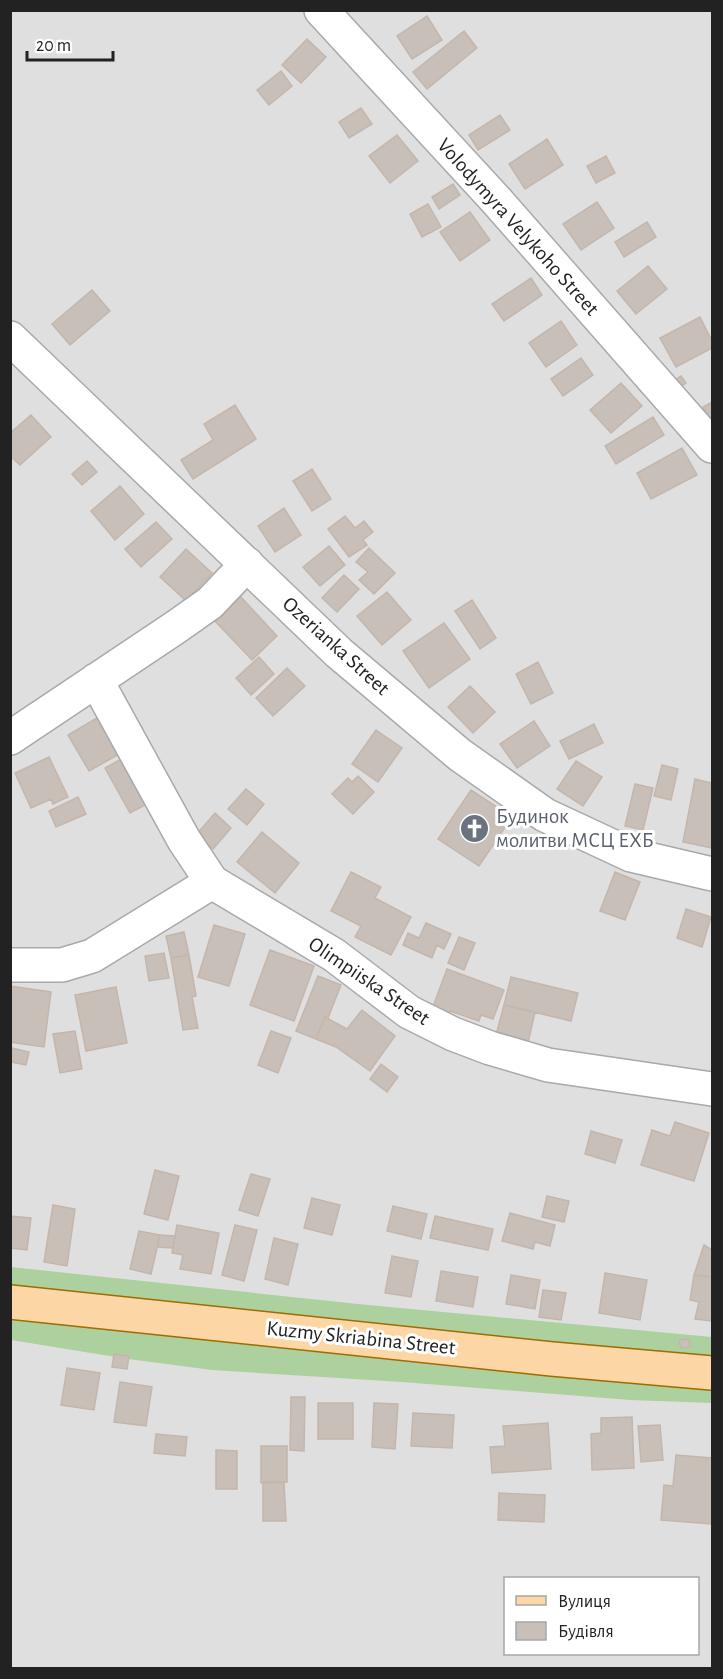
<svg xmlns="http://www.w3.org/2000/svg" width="723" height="1679" viewBox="0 0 723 1679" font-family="'Alegreya Sans',sans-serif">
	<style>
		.residential { fill: #e0dfdf; fill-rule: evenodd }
		.forest { fill: #add19e }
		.building { fill: #c7bfb8; stroke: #c4b6ab; stroke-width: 1.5 }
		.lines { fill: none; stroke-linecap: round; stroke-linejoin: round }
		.minor-casing { stroke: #a9a9a9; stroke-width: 36 }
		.major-casing { stroke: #a06b00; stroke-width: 36 }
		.minor { stroke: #fff; stroke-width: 33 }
		.major { stroke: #fcd6a4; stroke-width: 33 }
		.labels { text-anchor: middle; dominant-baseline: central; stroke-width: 6; stroke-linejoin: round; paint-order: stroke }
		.street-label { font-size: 21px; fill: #222; stroke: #fff }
		.worship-label { font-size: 21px; fill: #5b616d; stroke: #fff; text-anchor: start }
	</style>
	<rect width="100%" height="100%" fill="#f2efe9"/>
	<!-- residential -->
	<path class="residential" d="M11 11H712V1668H11ZM506 1578H698V1654H506Z"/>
	<!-- forest -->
	<path class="forest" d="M11 1267 358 1304 712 1337V1361L11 1292Z
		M10 1320 272 1343 712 1388V1403L630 1400 402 1382 212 1370 128 1359 11 1340Z"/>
	<!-- building -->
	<path class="building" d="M427 16 442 40 412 59 397 36Z
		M464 31 477 48 427 89 413 72Z
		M307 39 326 57 301 83 282 65Z
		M281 71 292 86 269 105 257 90Z
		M361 108 372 124 349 138 339 122Z
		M500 115 510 130 478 150 469 135Z
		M397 135 418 161 390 183 369 156Z
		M547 139 563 165 525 189 509 164Z
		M606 156 615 173 596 183 587 166Z
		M453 184 460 195 439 209 432 197Z
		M597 202 614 228 581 250 563 224Z
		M428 204 441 227 422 237 410 214Z
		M470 212 490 240 460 261 440 232Z
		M647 222 656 237 624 257 615 242Z
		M648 266 667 289 636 314 617 291Z
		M531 278 542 295 504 321 492 304Z
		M92 290 110 311 70 345 52 324Z
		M700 317 712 341V348L676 367 660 338Z
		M561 321 577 345 546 367 529 343Z
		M581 358 593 375 563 396 551 379Z
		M681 376 686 383 680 387 675 380Z
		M621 383 642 406 611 433 590 410Z
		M712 402V423L703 407Z
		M235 405 256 439 193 479 181 460 213 440 204 424Z
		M31 415 51 437 20 465 10 456V433Z
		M653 417 664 435 616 464 605 446Z
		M682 448 697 475 651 499 637 473Z
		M87 461 97 472 82 485 72 474Z
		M312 469 331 499 312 511 293 481Z
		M120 486 144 514 115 540 91 511Z
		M284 508 301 535 275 552 258 526Z
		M345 516 355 528 364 521 373 532 363 540 367 545 349 557 328 529Z
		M156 522 172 539 141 567 125 549Z
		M329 546 345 565 320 586 303 567Z
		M369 548 395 573 374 594 359 580 368 572 356 562Z
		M186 549 212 573 186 601 160 577Z
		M344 575 359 589 337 612 322 598Z
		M387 592 411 620 382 645 357 616Z
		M240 596 277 636 252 660 214 620Z
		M472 600 496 638 480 649 455 611Z
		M444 623 470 659 429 688 403 651Z
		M259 657 274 674 251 695 236 678Z
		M538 662 553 693 531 704 516 674Z
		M287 668 305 686 273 716 256 698Z
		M470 686 495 712 473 733 448 707Z
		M102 715 123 752 89 771 68 735Z
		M534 721 550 746 517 768 500 744Z
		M594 724 603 743 569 759 560 741Z
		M376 730 402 748 378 782 352 764Z
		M49 757 68 797 53 804 51 799 31 808 15 773Z
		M123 758 147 804 130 813 105 768Z
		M576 761 602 777 583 806 557 789Z
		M662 765 678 769 671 800 654 796Z
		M358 776 374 792 353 814 332 794 348 778 352 782Z
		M695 779 712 783V848L683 842Z
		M635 784 653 788 643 830 625 826Z
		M246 789 264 804 247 825 228 809Z
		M471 790 512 817 479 866 438 839Z
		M78 797 86 814 56 827 49 811Z
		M215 813 231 828 213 849 196 835Z
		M262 832 299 863 275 893 237 862Z
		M351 872 381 887 375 898 411 917 391 955 355 937 361 926 331 911Z
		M615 872 640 882 625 920 600 911Z
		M686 909 711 917 702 947 677 938Z
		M426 923 451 934 444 949 437 945 432 958 403 945 408 933 419 938Z
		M214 925 245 934 229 986 198 977Z
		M184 932 189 955 171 958 166 936Z
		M459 937 475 943 464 970 448 963Z
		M270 950 314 966 294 1021 250 1005Z
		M164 953 169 978 149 981 145 956Z
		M189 955 196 996 192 997 198 1028 183 1030 171 958Z
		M447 969 504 990 493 1019 481 1015 479 1021 450 1011 447 1018 431 1012Z
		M318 976 341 985 328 1018 325 1017 316 1039 296 1031Z
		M511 977 578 993 571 1021 504 1005Z
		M10 986 51 992 44 1047 10 1042Z
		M116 987 127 1043 86 1051 75 995Z
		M504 1005 535 1012 528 1043 496 1035Z
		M362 1010 395 1036 370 1071 336 1047 316 1039 325 1017 347 1029Z
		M75 1031 82 1069 60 1073 53 1034Z
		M271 1031 291 1038 278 1073 258 1065Z
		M12 1048 29 1052 26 1065 10 1062Z
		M381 1064 398 1077 387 1092 370 1079Z
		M675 1122 709 1133 694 1181 641 1165 652 1130 670 1136Z
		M591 1131 622 1140 615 1163 585 1154Z
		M155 1170 179 1176 168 1220 144 1214Z
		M251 1174 270 1179 258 1216 239 1210Z
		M547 1196 569 1201 564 1222 542 1217Z
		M312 1198 340 1205 332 1235 304 1228Z
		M53 1205 75 1209 67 1266 44 1262Z
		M393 1206 427 1214 421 1239 387 1231Z
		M510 1213 555 1225 550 1246 535 1242 533 1249 502 1241Z
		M10 1216 31 1218 27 1250 10 1248Z
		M435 1216 493 1229 488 1250 430 1238Z
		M177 1225 219 1233 211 1274 180 1269 183 1255 172 1253Z
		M235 1225 257 1230 244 1281 222 1275Z
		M139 1231 160 1235 151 1274 130 1269Z
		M160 1235 175 1236 173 1248 157 1247Z
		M274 1238 298 1244 288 1285 265 1279Z
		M704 1245 712 1250V1277L694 1275Z
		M392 1256 418 1261 411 1297 385 1293Z
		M441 1271 478 1277 473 1307 436 1301Z
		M605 1273 647 1280 640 1320 599 1313Z
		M511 1275 540 1280 535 1309 506 1304Z
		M694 1275 712 1277V1321L695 1319 699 1302 690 1300Z
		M543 1290 566 1293 561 1320 539 1317Z
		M689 1339 690 1347 681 1348 679 1340Z
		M114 1354 129 1356 127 1369 112 1367Z
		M67 1368 100 1373 94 1410 61 1405Z
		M120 1382 152 1387 146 1426 114 1422Z
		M291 1397H305L304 1451 290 1450Z
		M318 1403H353V1439H318Z
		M374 1403 398 1404 395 1449 372 1447Z
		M413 1413 454 1415 452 1448 411 1446Z
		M632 1417 634 1468 592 1470 591 1434 601 1433V1418Z
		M548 1423 551 1469 492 1473 490 1447 505 1446 503 1426Z
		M660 1425 663 1460 641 1462 638 1426Z
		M156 1434 187 1437 185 1456 154 1453Z
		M261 1446H287V1482L261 1483Z
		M216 1450 237 1451V1489H216Z
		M676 1455 712 1458V1524L661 1520 664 1485 673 1486Z
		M263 1482H284L286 1521H263Z
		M499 1493 545 1495 544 1522 498 1520Z"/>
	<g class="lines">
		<defs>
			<path id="minor" d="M321 10 496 200 712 446
				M10 338 339 653 460 755 545 815 631 855 712 874
				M96 680 184 840 212 882 334 955 409 1012 453 1034 490 1048 548 1065 712 1089
				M10 738 176 627 210 603 247 564
				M10 965H62L92 956 212 882"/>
			<path id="major" d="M10 1302 552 1359 712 1373"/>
		</defs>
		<!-- minor casing -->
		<use href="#minor" class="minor-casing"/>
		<!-- major casing -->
		<use href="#major" class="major-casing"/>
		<!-- minor -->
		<use href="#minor" class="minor"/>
		<!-- major -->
		<use href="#major" class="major"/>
	</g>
	<!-- icons -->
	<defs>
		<symbol id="church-disc" viewBox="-11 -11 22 22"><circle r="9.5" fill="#6b7280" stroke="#fff"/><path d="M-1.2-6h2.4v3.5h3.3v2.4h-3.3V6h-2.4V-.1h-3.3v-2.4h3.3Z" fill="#fff"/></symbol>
	</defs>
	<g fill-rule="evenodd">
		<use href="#church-disc" x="458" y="812" width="33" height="33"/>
	</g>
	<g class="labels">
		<!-- street labels -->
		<g class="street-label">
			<text transform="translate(518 227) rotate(48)">Volodymyra Velykoho Street</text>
			<text transform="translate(336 646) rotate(42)">Ozerianka Street</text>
			<text transform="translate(369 981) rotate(34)">Olimpiiska Street</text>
			<text transform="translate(361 1338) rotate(6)">Kuzmy Skriabina Street</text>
		</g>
		<!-- worship labels -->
		<g class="worship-label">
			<text x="496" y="816">Будинок<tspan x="496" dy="24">молитви МСЦ ЕХБ</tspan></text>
		</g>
	</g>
	<!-- border -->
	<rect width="723" height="1679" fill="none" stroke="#222222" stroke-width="24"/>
	<!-- legend -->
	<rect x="504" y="1577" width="195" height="78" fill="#ffffff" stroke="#a7a7a7" stroke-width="1.5"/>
	<rect x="516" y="1596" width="30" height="9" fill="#fcd6a4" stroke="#a7a7a7" stroke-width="1.5"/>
	<text x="558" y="1607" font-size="18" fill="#222222">Вулиця</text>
	<rect x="516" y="1622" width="30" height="18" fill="#c7bfb8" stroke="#a7a7a7" stroke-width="1.5"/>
	<text x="558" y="1637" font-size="18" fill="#222222">Будівля</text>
	<!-- scale -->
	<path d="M27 51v9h86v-9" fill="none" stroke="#222222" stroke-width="3"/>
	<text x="36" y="51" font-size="18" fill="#222222" stroke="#ffffff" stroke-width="4.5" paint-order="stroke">20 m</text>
</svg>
